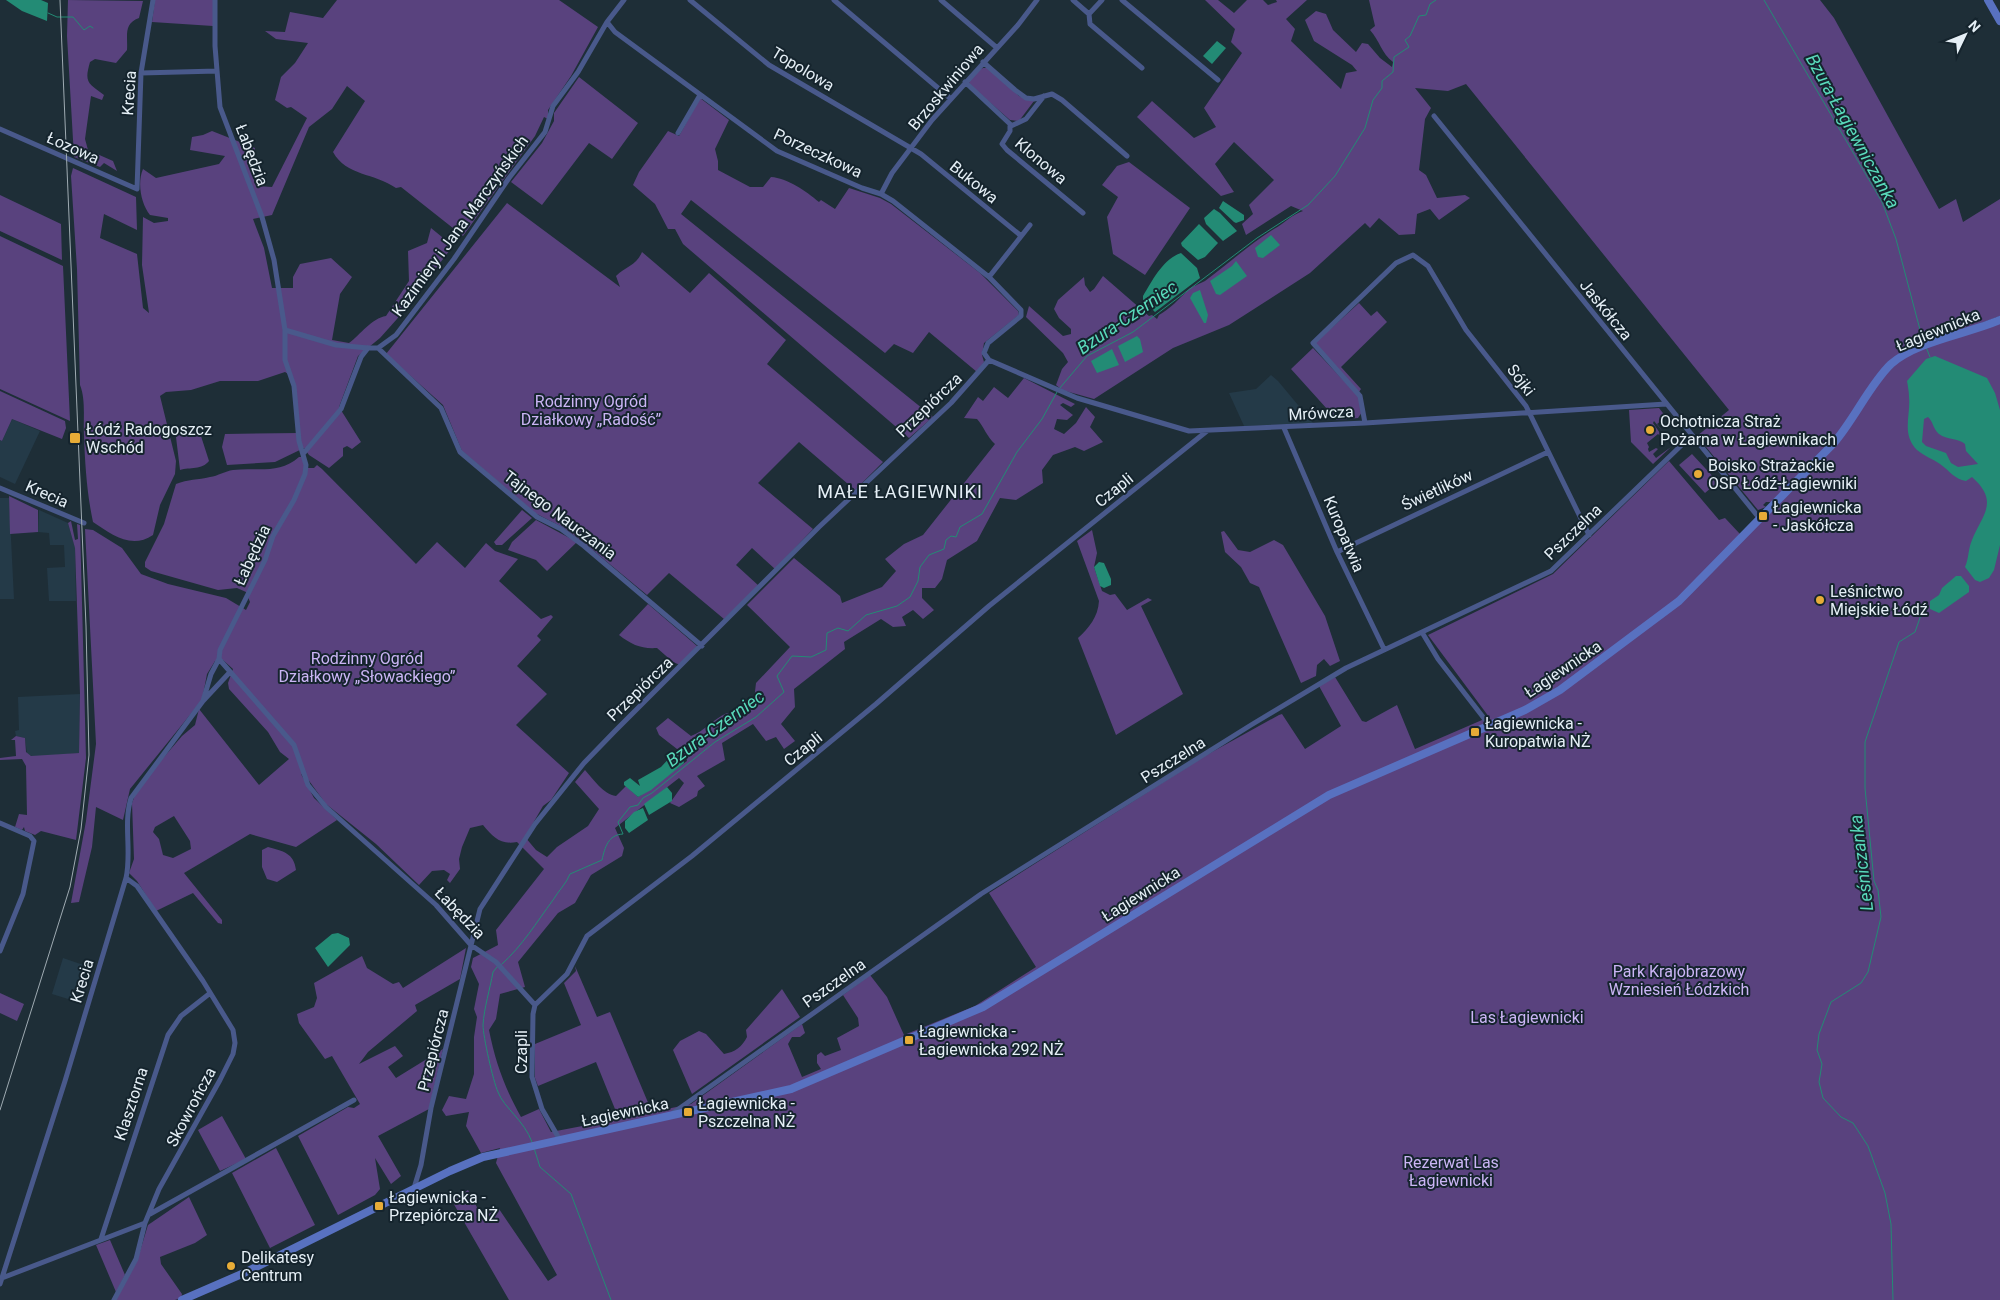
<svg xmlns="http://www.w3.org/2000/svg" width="2000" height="1300" viewBox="0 0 2000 1300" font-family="Roboto,sans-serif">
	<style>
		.built { fill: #243a48 }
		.green { fill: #59427e; fill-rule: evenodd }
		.water { fill: #238b75; fill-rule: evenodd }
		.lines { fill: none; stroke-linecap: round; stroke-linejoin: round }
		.stream { stroke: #238b75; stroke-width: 1 }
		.street { stroke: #49598b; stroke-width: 5 }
		.secondary { stroke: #5871c0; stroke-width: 8 }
		.rail { stroke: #9fabb2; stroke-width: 1 }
		.poi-dot { fill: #e7ac37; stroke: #15242d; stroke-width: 2 }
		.labels { text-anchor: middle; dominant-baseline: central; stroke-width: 4; stroke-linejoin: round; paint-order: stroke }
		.street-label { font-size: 16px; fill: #e5eff6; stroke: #15242d }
		.park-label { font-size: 16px; fill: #cbb5f5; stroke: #15242d }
		.poi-label { font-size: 16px; fill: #e5eff6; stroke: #15242d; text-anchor: start }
		.water-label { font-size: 18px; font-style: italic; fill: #59dabb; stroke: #15242d }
		.neighbourhood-label { font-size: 18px; letter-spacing: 1px; fill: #e5eff6; stroke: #15242d }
	</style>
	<rect width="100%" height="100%" fill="#1e2e37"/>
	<!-- built -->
	<path class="built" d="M1271 375 1278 381 1313 423 1244 426 1229 393 1256 389Z
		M12 419 40 431 15 484 0 477V440L2 441Z
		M0 498H9L14 599H0Z
		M39 510 68 523 75 547 76 601H49L47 568 65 567 64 545H50L49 533 38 532Z
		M80 694 79 753 34 757 27 754 25 738 16 736 15 731 19 730 18 697Z
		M63 958 92 968 81 1003 52 994Z"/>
	<!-- green -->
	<path class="green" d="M68 0 143 1 139 18C123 24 128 36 127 50L116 63 95 59 90 62C84 83 88 83 104 95L102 100 91 96 85 139 88 150 113 161 117 171 104 163 100 167 74 157 67 36Z
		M155 0H213V26L152 22Z
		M337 0H559L598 27 571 76 548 110V119L544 117 535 136 463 236 401 187 396 188C375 173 346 176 333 152L365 101 347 86 332 109 309 127 272 215 253 219 264 248 272 288H293V277L300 264 331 258 352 277 340 294 332 340 349 343C360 335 372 318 386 316L409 281 408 251 427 243 431 228 453 246 397 319 380 338 358 356 339 407 361 442 352 449 347 446 343 448V456L329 468 309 455 304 448 275 462 227 465 222 447 225 434 300 433 293 377 285 372 258 381H220L191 390 166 392 160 396 176 461 175 474 160 505 153 535C131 550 111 534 93 522 87 494 85 464 84 436 83 419 86 400 80 385L77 269 71 176 73 168 136 197 137 230 104 214 100 238 137 254 143 308 149 313 142 265 143 217 154 223 168 221V218L150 215C141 204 137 183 143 169L156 178 219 164 225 156 190 150 192 137 203 135 212 131 255 148 254 182 257 186 272 187 307 118 291 107 287 108 275 100 281 77 295 63 308 43 276 39 265 31 285 32 290 12 323 18Z
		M1205 0H1218L1234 13 1247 0H1263L1268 5 1277 2 1276 0H1307L1286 19 1295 29 1291 41 1341 89 1346 73 1357 71 1352 65 1314 41 1305 20 1316 11 1326 14 1333 30 1356 52 1362 43 1368 44 1380 58 1392 67 1393 62C1381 53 1380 41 1370 30L1375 26 1369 0H1820L1834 18 1939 209 1956 199 1963 222 2000 199V316L1971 327 2000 318V1300H509L452 1201 468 1190 482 1217 499 1209 548 1281 557 1275 496 1163 500 1148 481 1153 466 1126 469 1112 446 1116 442 1110 449 1096 466 1099 474 1074V1037L477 1017 474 1009 479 984 471 967 473 958 498 945 496 930 544 869 517 842C500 845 493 837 483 825L470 828 462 847 459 859 460 869 450 883 447 880 450 874 444 870 432 871 419 885 376 844 326 804 307 778 301 774 314 798 337 820 296 847 250 834 184 873 222 920V924L218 923 193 893 156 911 137 881 129 873 134 859 132 803 135 795 158 764 182 736 195 725 199 709 259 785 289 759 280 752 268 732 229 689 228 683 233 669 223 660 215 661 207 674 202 700 130 789 123 820 96 807 92 847 79 902 71 903 86 821 96 744 85 529 93 530 122 548 141 574 168 584 226 598 246 610 250 602 246 592 237 588 218 590 151 571 145 567V562L164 524 176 484C188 479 198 480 210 477 218 476 225 471 233 470 257 467 279 475 299 457H303L307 468H314L317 465 322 469 416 564 437 542 465 568 486 543 495 551 518 559 499 581 541 619 551 615 553 617 537 636 541 640 517 666 547 694 516 725 569 773 551 800 543 806 525 837 536 850 547 857 557 847 588 826 599 809 575 782 585 770C594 780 603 794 616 796L626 786 638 797 687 761 686 756 659 735 656 728 668 718 691 736C705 731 713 719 727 713L735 717 754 700 756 683 790 647 747 605 794 558 840 596 842 603 882 587 896 571 885 559 904 544 923 535 995 444C987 437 984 427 977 419L964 418 978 397 983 401 994 387 1008 398 1024 378 1075 404 1071 407 1063 403 1060 405 1073 415 1067 420 1057 419 1054 429 1064 434 1076 423 1086 407 1095 417 1090 427 1103 442 1084 451 1075 447 1053 455 1042 470 1043 483 1016 500 1000 498 977 541 947 560 942 579 935 588H922V598L934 610 923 619 913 610 902 617 906 626 893 627 881 619 844 642 845 649 794 689 795 707 781 724 795 741 784 749 776 737 766 741 753 724 722 743 725 760 697 776 705 786 698 791 697 796 679 807 670 803 684 783 679 778 615 828 624 848 622 856 591 875 575 903 558 913 518 962 525 987 500 994 496 1019 489 1030C495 1061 505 1089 521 1117L539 1109 551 1132 619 1119 596 1062 538 1086 535 1078V1044L581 1025 564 983 576 971 575 966 597 1017 610 1012 652 1112 691 1104 802 1024 805 1033 800 1037H792L788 1044 802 1077 821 1069 817 1063V1055L821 1052 825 1056 841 1050 837 1038 859 1026 858 1018 843 995 870 975 887 997 904 1035 975 1006 1036 967 989 893 1203 757 1279 715 1282 714 1305 749 1341 726 1319 686 1335 677 1362 721 1366 722 1397 705 1415 749 1489 717 1428 635 1553 574 1669 461 1719 520 1725 518 1740 534 1772 502H1766L1763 505 1766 507 1758 510 1697 436 1729 410 1466 84 1448 91 1415 88 1431 108 1425 119 1419 170 1426 175 1437 198 1465 195 1470 198 1439 220 1430 209 1417 214 1415 234 1399 235 1379 218 1370 228 1365 223 1310 273 1229 325 1173 348 1094 399 1062 390 1056 385 1062 369 1068 362 1063 353 1026 317 1029 306 1063 336 1071 334V329L1059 318 1054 309 1058 300 1084 277 1085 285 1090 292 1094 289 1103 276 1149 316 1152 315 1157 319 1159 315C1170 309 1179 299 1188 290 1192 286 1200 284 1205 281 1229 263 1250 244 1274 229 1285 223 1291 215 1303 211L1291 206 1246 235 1242 224 1253 214 1249 205 1274 180 1234 142 1215 164 1234 192 1221 196 1137 117 1152 101 1194 138 1216 127 1204 108 1242 53 1231 42 1235 29ZM174 816 190 841 191 849 173 858 163 855 159 839 153 832 155 827Z
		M983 68H988L1019 96 1034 101 1019 121 1010 120 970 85 969 82 977 71Z
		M579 77 638 123 612 159 589 143 542 205 511 182 542 143 554 121V113Z
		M700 98 729 120 715 149 718 161V170L750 187H763L771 177C787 178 806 191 819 202L821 200 835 209 849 188 880 198 891 204 980 273 1018 311 1019 315 984 343 982 355 984 362 977 372 929 332 913 353 894 344 885 353 691 200 681 214 933 417 909 438 683 244 675 229H668L655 204 633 185 639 172 668 131 679 136Z
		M1129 162 1190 208 1145 275 1113 254 1107 217 1118 197 1102 185 1117 166Z
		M0 195 61 224 62 260 0 231Z
		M507 203 620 287 616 276C625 267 637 265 642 252L690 293 709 273 786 340 767 364 883 462 855 490 799 442 758 483 813 529 775 569 752 548 736 565 759 586 724 619 669 573 647 595 583 542 562 527 535 513 462 451 443 405 386 354Z
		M0 236 63 266 70 421 0 389Z
		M1359 303 1371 316 1377 311 1387 322 1341 367 1361 389 1359 392 1316 347V342Z
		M1313 348 1359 397 1362 412 1358 418 1337 420 1291 369Z
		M0 391 65 421 66 428 62 439 12 419 2 441 0 440Z
		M1659 408 1666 417 1657 424 1663 432 1654 421 1653 423 1664 439 1658 434 1647 443 1649 447 1648 449 1649 452 1656 448 1658 449 1653 454 1656 458 1671 447 1653 464 1631 442 1629 410Z
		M195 430 200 433 209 461C202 470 190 467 180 470L176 437 183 431Z
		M1692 454 1718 482 1705 493 1679 465Z
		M9 496 38 510V532L10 534Z
		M522 510 532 518 502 545H496L494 542Z
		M536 520 577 542 547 571 536 560 508 550 512 542Z
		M71 521 75 540 78 539 77 524 80 525 86 758 76 840 41 831 35 835 25 831 24 827 22 830 15 827 19 814 27 815 26 766 22 759 0 760V758L16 756 15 740H11L16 736 25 738 26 752 31 756 79 753 80 694 75 548 68 523Z
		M1092 530 1097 553 1094 567 1102 591 1110 595 1115 594 1127 610 1148 598 1152 600 1141 606 1183 694 1116 735 1078 638C1089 628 1098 617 1099 601L1077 541Z
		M1224 531 1238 550 1250 552 1274 540 1283 545 1325 616 1340 661 1330 666 1324 659 1317 665 1316 676 1301 683 1259 587 1250 583 1241 567 1225 552 1221 532Z
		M648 604 697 646 680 665 673 662 657 648C641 649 632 645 619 635Z
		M268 847C283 851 294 853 296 870L277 882 267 879 262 867V850Z
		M466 948 460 979 415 1005 417 1011 368 1052 359 1064 395 1046 403 1056 388 1067 396 1078 443 1049 429 1109 378 1136 401 1176 391 1184 375 1158 380 1189 375 1195 338 1215 298 1136 348 1107 354 1108 360 1104 332 1056 325 1059 299 1023 297 1014 314 1007 317 998 314 983 362 956 367 968 393 984 399 982 403 988Z
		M782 989 800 1017 692 1094 673 1050 680 1041 699 1031 706 1034 724 1054C735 1052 742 1047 747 1037L746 1030Z
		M0 993 24 1004 17 1021 0 1013Z
		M222 1116 246 1159 220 1171 198 1130Z
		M276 1148 315 1225 270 1248 232 1173Z
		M189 1197 207 1235 195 1243 160 1257 161 1264 182 1294 181 1298 175 1300H116L137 1261 148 1225Z
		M110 1240 125 1275 116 1292 96 1245Z"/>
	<!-- water -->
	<path class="water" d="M6 0H41L48 3 47 21 22 11Z
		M1217 41 1226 48 1212 64 1203 56Z
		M1223 201 1244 215V220L1236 223 1234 222 1219 208Z
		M1214 209 1220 213 1237 231 1223 241 1206 224 1204 218Z
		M1199 224 1218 243 1205 257 1198 260 1182 246 1181 243Z
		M1271 235 1280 245 1263 258 1258 257 1255 248Z
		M1181 253 1197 268 1200 278 1155 312 1143 300V296C1152 281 1163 259 1181 253Z
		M1236 261 1247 276 1220 295 1216 294 1210 281 1232 266Z
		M1200 290 1208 315 1206 323H1204L1190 298 1193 293Z
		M1137 336 1140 339 1143 352 1125 362 1118 346Z
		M1112 349 1119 365 1097 373 1091 361Z
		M1935 356 1987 378 1995 393 2000 410V545L1994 570 1989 578 1980 582 1975 580 1965 567C1969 558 1968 549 1972 540 1982 515 2000 502 1972 477L1966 481C1954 479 1950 471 1940 464 1933 459 1924 456 1917 450 1901 434 1911 415 1909 397 1909 392 1908 387 1907 381L1926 359ZM1928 417C1933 421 1933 429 1939 434 1947 440 1958 438 1965 444L1966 451 1978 464 1958 467 1951 463 1946 453 1926 446 1922 442 1924 419Z
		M1099 562 1104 563 1111 579V585L1104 588 1100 586 1094 567Z
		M1956 576H1961L1969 586V592L1939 613 1930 609V601L1939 595 1942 588Z
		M674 753 682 754 684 763 651 790 638 797 624 785V782L630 778 640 786 638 780 661 767Z
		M667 787 672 793V801L649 815 644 804Z
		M643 808 648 820 629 833 625 828V821L634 812Z
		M338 933 349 938 350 945 328 967 315 948 332 934Z"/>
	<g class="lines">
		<!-- stream -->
		<path class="stream" d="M1764 0 1882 202 1896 239 1923 341
			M48 13 57 17H73L84 30 90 26 93 28
			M1926 347 1930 357
			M1059 389 1087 356 1133 332 1257 238 1308 205 1335 176 1365 128 1373 100 1382 88V81L1393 72 1394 57 1409 47 1405 40 1410 36 1419 16 1426 15 1430 4 1436 0
			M501 965C523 945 536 923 553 900 559 890 566 884 570 874L602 860C605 847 608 835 623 834L618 822 630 807 638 805 643 798 652 793 715 742 756 717 784 692 777 676 792 656 811 657 826 650 827 633 838 628 848 631 866 615 897 606 910 597 918 581 920 567 929 555 944 549 946 540 951 536 956 537 960 527 982 514 1017 452 1042 419 1057 392
			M497 967 493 972C490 989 484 1008 483 1025 483 1036 493 1081 498 1092 504 1108 524 1120 532 1142
			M534 1148 540 1167 571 1194 611 1300
			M1893 1300 1891 1224 1885 1193 1868 1146 1853 1123 1841 1117 1823 1098 1819 1082 1822 1064 1817 1050 1819 1034 1831 1002 1861 983 1868 972 1881 917 1878 890 1874 881 1865 788V742L1899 642 1915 632 1921 615 1929 606"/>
		<!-- street -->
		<path class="street" d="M215 0V46L220 107 262 217 274 260 285 330V360L294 386 299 441 306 465 305 474 294 500 273 536 265 560 220 650 219 659 294 745 308 785 326 807 436 905 471 945 496 962 535 1005
			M624 0 607 22 615 32 777 151 862 188 881 194 893 201 989 277 1021 310V316L988 343 984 353 989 360
			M690 0 769 65 921 154 1020 235
			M834 0 951 99
			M941 0 996 47
			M1073 0 1089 14 1090 24 1142 68
			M1122 0 1218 80
			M1089 14 1102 0
			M983 62 1015 90 1026 98 1034 99 1052 94 1062 100 1127 156
			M141 73 217 71
			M965 82 1010 124V131L1002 144 1007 150 1083 213
			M1434 116 1760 519
			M1011 126 1026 119 1044 96
			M0 129 137 189 141 73 153 0
			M678 133 700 95
			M881 194 892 173 932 120 1018 25 1037 0
			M989 277 1030 225
			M285 330 336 345 368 348H378L396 335 454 259 509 178 545 132 553 106 578 72 607 22
			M378 348 441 408 460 452 537 517 561 529 584 546 702 646
			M989 360 1077 398 1189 431 1365 423 1666 404
			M1365 423 1360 396 1313 343 1396 263 1413 255 1428 266 1466 330 1526 406 1589 535
			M1284 428 1337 552 1384 649
			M303 454 341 409 361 357 368 348
			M0 488 84 523
			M1337 552 1548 452
			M1423 634 1438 659 1490 726
			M219 659 211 674 203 701 230 672
			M0 823 30 836 34 841 23 894 0 951
			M673 1113 981 894 1251 725 1346 668 1551 571 1692 435
			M560 1140 542 1109 532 1077 533 1014 535 1005 567 974 587 936 692 856 876 704 989 606 1207 431
			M414 1188 421 1165 431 1108 480 909 535 824 584 763 615 731 819 527 951 403 989 360
			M150 1214 354 1100
			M101 1239 168 1035 181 1016 209 994
			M2 1278 145 1223 159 1189 220 1080 233 1054 235 1043 233 1030 203 981 137 886 126 878
			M0 1284 65 1081 126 878C132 852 123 824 131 798L203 701
			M114 1300 136 1259 145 1223"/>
		<!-- secondary -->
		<path class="secondary" d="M1988 0 2000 21
			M182 1300 244 1273 450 1171 483 1157 791 1089 983 1007 1329 795 1525 710 1560 690 1679 601 1833 444C1854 420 1870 384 1891 364 1917 341 1968 334 2000 320"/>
		<!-- rail -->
		<path class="rail" d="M0 1110 70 887 81 829 89 755 86 626 60 0"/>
	</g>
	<!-- markers -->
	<g class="poi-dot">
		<circle cx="1650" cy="430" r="5"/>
		<rect x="69" y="432" width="12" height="12" rx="2.5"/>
		<circle cx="1698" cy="474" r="5"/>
		<rect x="1758" y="511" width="10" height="10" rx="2.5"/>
		<circle cx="1820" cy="600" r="5"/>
		<rect x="1470" y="727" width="10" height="10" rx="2.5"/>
		<rect x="904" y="1035" width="10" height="10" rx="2.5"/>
		<rect x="683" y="1107" width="10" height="10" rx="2.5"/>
		<rect x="374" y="1201" width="10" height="10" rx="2.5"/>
		<circle cx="231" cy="1266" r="5"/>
	</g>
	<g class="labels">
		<!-- street labels -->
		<g class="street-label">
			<text transform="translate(803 69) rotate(31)">Topolowa</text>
			<text transform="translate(946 87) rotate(-50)">Brzoskwiniowa</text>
			<text transform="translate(129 93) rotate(-86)">Krecia</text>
			<text transform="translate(73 148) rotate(24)">Łozowa</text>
			<text transform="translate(818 153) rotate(25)">Porzeczkowa</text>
			<text transform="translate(252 155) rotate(69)">Łabędzia</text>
			<text transform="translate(1041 161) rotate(40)">Klonowa</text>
			<text transform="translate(974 182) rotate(39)">Bukowa</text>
			<text transform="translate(460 226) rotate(-54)">Kazimiery i Jana Marczyńskich</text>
			<text transform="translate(1606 310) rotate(51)">Jaskółcza</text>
			<text transform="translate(1938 330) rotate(-22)">Łagiewnicka</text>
			<text transform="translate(1521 380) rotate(53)">Sójki</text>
			<text transform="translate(929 405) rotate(-44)">Przepiórcza</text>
			<text transform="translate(1321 413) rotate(-3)">Mrówcza</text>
			<text transform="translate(1114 490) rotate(-39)">Czapli</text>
			<text transform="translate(1437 490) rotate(-25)">Świetlików</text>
			<text transform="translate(47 494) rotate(24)">Krecia</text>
			<text transform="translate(560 515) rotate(37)">Tajnego Nauczania</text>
			<text transform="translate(1573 532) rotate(-44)">Pszczelna</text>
			<text transform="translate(1344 534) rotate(67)">Kuropatwia</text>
			<text transform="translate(252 555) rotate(-65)">Łabędzia</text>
			<text transform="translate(1563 669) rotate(-34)">Łagiewnicka</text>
			<text transform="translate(640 689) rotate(-44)">Przepiórcza</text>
			<text transform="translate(803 749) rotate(-39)">Czapli</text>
			<text transform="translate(1173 760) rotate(-32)">Pszczelna</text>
			<text transform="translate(1141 894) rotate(-32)">Łagiewnicka</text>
			<text transform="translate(460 913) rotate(46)">Łabędzia</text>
			<text transform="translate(82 981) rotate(-73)">Krecia</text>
			<text transform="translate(834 983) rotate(-35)">Pszczelna</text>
			<text transform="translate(433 1050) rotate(-76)">Przepiórcza</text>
			<text transform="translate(521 1052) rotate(-90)">Czapli</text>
			<text transform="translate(131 1104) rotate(-72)">Klasztorna</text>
			<text transform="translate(191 1107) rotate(-62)">Skowrończa</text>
			<text transform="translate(625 1112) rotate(-12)">Łagiewnicka</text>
		</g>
		<!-- park labels -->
		<g class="park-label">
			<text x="591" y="401">Rodzinny Ogród<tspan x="591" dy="18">Działkowy „Radość”</tspan></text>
			<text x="367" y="658">Rodzinny Ogród<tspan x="367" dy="18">Działkowy „Słowackiego”</tspan></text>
			<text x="1679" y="971">Park Krajobrazowy<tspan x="1679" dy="18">Wzniesień Łódzkich</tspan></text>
			<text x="1527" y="1017">Las Łagiewnicki</text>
			<text x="1451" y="1162">Rezerwat Las<tspan x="1451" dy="18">Łagiewnicki</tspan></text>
		</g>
		<!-- poi labels -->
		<g class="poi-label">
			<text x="1660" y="421">Ochotnicza Straż<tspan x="1660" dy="18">Pożarna w Łagiewnikach</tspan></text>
			<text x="86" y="429">Łódź Radogoszcz<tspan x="86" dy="18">Wschód</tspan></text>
			<text x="1708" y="465">Boisko Strażackie<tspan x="1708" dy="18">OSP Łódź-Łagiewniki</tspan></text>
			<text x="1773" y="507">Łagiewnicka<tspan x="1773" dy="18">- Jaskółcza</tspan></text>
			<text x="1830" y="591">Leśnictwo<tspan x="1830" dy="18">Miejskie Łódź</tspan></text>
			<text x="1485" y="723">Łagiewnicka -<tspan x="1485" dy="18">Kuropatwia NŻ</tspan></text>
			<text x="919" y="1031">Łagiewnicka -<tspan x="919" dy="18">Łagiewnicka 292 NŻ</tspan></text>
			<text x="698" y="1103">Łagiewnicka -<tspan x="698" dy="18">Pszczelna NŻ</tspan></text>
			<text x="389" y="1197">Łagiewnicka -<tspan x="389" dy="18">Przepiórcza NŻ</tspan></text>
			<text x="241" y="1257">Delikatesy<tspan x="241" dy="18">Centrum</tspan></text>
		</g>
		<!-- water labels -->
		<g class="water-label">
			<text transform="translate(1853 131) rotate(61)">Bzura-Łagiewniczanka</text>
			<text transform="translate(1127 317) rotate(-34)">Bzura-Czerniec</text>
			<text transform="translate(715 728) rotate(-36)">Bzura-Czerniec</text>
			<text transform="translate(1861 863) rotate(-97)">Leśniczanka</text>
		</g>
		<!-- neighbourhood labels -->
		<g class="neighbourhood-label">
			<text x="900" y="491">MAŁE ŁAGIEWNIKI</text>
		</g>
	</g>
	<!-- north arrow -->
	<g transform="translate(1965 35) rotate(47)" stroke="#15242d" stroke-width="4" paint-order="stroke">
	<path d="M0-4L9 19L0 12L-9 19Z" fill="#e5eff6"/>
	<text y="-8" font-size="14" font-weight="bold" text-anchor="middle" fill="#e5eff6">N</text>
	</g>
</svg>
